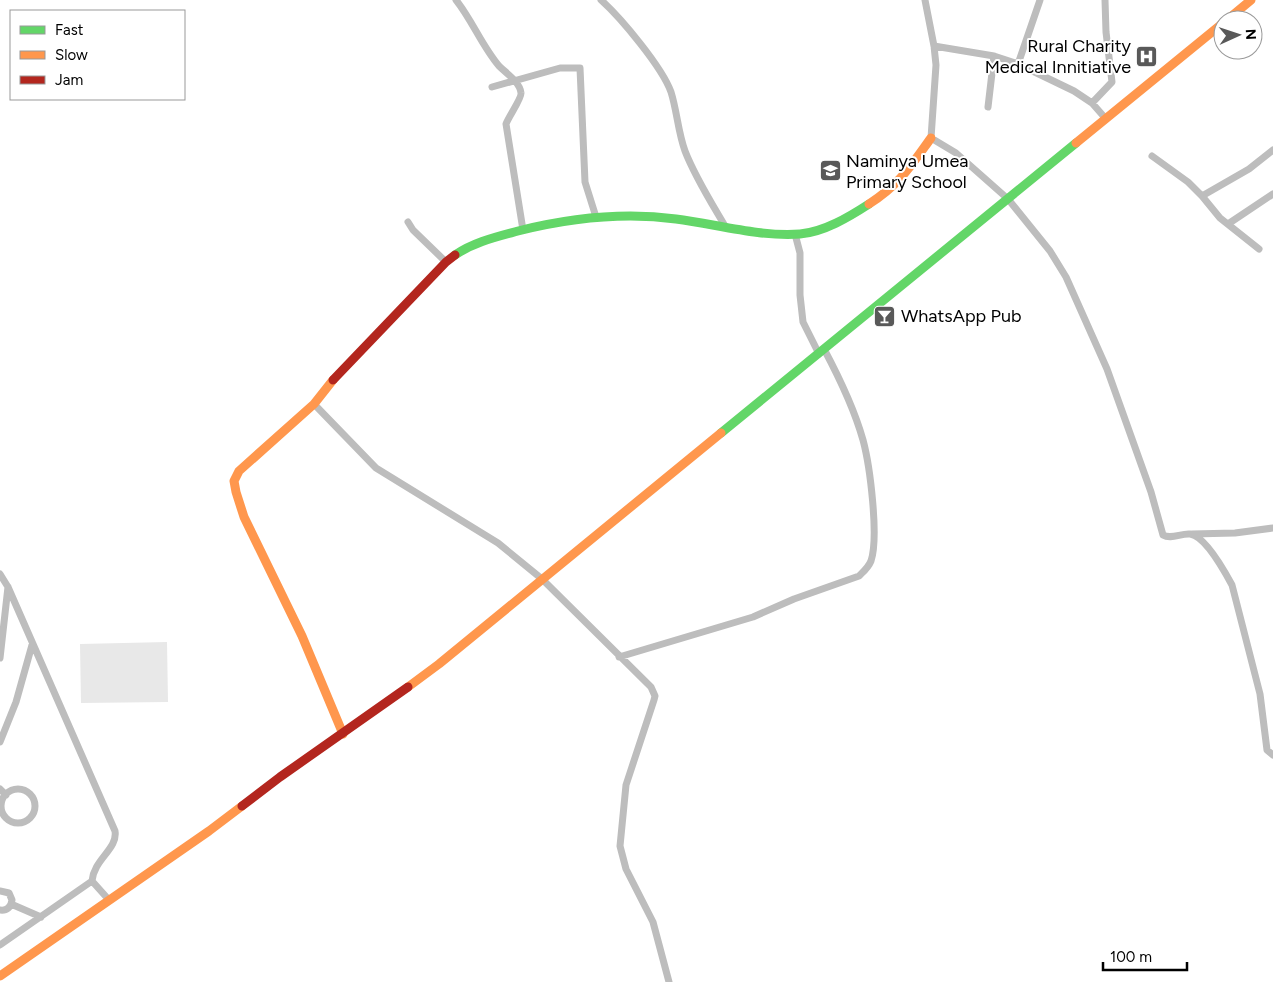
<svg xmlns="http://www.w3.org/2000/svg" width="1273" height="982" viewBox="0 0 1273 982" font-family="Figtree,sans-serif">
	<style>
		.green { fill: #e8e8e8 }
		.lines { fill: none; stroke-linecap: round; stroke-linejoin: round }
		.street { stroke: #bdbdbd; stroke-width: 7 }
		.fast { stroke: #63d668; stroke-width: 9 }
		.slow { stroke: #ff974d; stroke-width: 9 }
		.jam { stroke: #b3261e; stroke-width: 9 }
		.labels { text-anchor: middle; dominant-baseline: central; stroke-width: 4; stroke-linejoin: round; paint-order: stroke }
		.poi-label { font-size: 18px; fill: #000; stroke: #fff; text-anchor: start }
	</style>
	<rect width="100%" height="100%" fill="#fff"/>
	<!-- green -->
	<path class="green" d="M167 642 168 702 81 703 80 644Z"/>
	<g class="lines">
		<!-- street -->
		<path class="street" d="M456 0C472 20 482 46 499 66 506 73 520 82 521 93 522 98 509 116 506 124L523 230
			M601 0C621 18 662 67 671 92 677 111 678 132 685 151 695 177 711 202 725 226
			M925 0 934 46 936 65 931 138 956 153 1008 199 1050 251 1066 277 1107 369 1151 492 1163 535C1171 540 1181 533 1190 534 1205 536 1225 572 1232 585L1260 694 1267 750 1273 755
			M934 46 994 56 1018 64 1074 91 1092 103 1106 119
			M1018 64 1040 0
			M492 87 560 68H580L585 182 596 217
			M1092 103 1112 82 1106 32 1105 0
			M988 107 994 56
			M1152 156 1188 182 1202 196 1220 218 1259 249
			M1202 196 1249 169 1273 150
			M408 222 413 230 446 262
			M1228 224 1273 194
			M795 234 800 253V295L803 322 819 354
			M314 404 376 468 498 543 542 579 651 687 655 696 654 700 626 785 620 846 626 869 653 922 669 982
			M1192 534 1235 533 1273 528
			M0 574 8 587 115 831C118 849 94 859 92 881L0 945
			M619 657 753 617 794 599 859 576C864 571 868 568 871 561 879 537 870 466 863 440 854 408 840 379 824 349
			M0 658 8 587
			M0 742 16 702 32 645
			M0 789 6 795
			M1 806a17 17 0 1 1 34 0a17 17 0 1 1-34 0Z
			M92 881 109 900
			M0 891 9 893 12 900C11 907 7 911 0 910
			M11 904 41 917"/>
		<!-- fast -->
		<path class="fast" d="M455 255C474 242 496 237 518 231 570 218 623 212 676 219 716 224 759 237 800 234 824 232 849 217 869 204
			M721 433 1076 143"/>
		<!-- slow -->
		<path class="slow" d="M1227 20 1251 0
			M1076 143 1223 23
			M869 204C900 184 910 167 931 138
			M333 380 314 404 239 471 234 481 236 492 244 517 302 636 343 734
			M408 687 439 664 721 433
			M0 976 209 831 242 806"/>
		<!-- jam -->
		<path class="jam" d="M333 380 446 262 455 255
			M242 806 280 777 408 687"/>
	</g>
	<!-- icons -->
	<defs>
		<symbol id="hospital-square" viewBox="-11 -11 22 22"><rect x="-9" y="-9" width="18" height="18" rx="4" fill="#595959" stroke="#fff"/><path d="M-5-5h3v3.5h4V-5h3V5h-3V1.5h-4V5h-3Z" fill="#fff"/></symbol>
		<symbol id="school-square" viewBox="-11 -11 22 22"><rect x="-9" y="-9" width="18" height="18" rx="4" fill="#595959" stroke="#fff"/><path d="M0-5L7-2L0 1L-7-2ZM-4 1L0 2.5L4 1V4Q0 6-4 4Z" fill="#fff"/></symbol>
		<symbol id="bar-square" viewBox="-11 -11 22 22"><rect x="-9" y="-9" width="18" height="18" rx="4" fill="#595959" stroke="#fff"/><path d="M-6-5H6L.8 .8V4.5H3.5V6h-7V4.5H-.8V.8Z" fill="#fff"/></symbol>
	</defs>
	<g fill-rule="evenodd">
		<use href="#hospital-square" x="1134" y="44" width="25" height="25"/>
		<use href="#school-square" x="818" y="158" width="25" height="25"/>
		<use href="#bar-square" x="872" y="304" width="25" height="25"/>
	</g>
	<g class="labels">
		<!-- poi labels -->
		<g class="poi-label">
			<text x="1131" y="46" text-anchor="end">Rural Charity<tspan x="1131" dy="21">Medical Innitiative</tspan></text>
			<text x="846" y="161">Naminya Umea<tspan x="846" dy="21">Primary School</tspan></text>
			<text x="901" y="316">WhatsApp Pub</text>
		</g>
	</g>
	<!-- legend -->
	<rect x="10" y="10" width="175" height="90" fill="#ffffff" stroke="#999999"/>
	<rect x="20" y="26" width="25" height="8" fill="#63d668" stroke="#999999"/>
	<text x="55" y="35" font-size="15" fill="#000000">Fast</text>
	<rect x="20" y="51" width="25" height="8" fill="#ff974d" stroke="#999999"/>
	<text x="55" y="60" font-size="15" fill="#000000">Slow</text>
	<rect x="20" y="76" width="25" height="8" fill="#b3261e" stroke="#999999"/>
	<text x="55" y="85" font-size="15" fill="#000000">Jam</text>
	<!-- north arrow -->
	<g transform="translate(1238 35) rotate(87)"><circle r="24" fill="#ffffff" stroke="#999999"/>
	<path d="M0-4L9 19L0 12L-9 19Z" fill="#595959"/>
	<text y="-8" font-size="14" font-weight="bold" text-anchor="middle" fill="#000000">N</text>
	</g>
	<!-- scale -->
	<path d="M1103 962v8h84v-8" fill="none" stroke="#000000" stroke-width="2.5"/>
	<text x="1110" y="962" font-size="15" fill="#000000" stroke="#ffffff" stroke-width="4" paint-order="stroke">100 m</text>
</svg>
